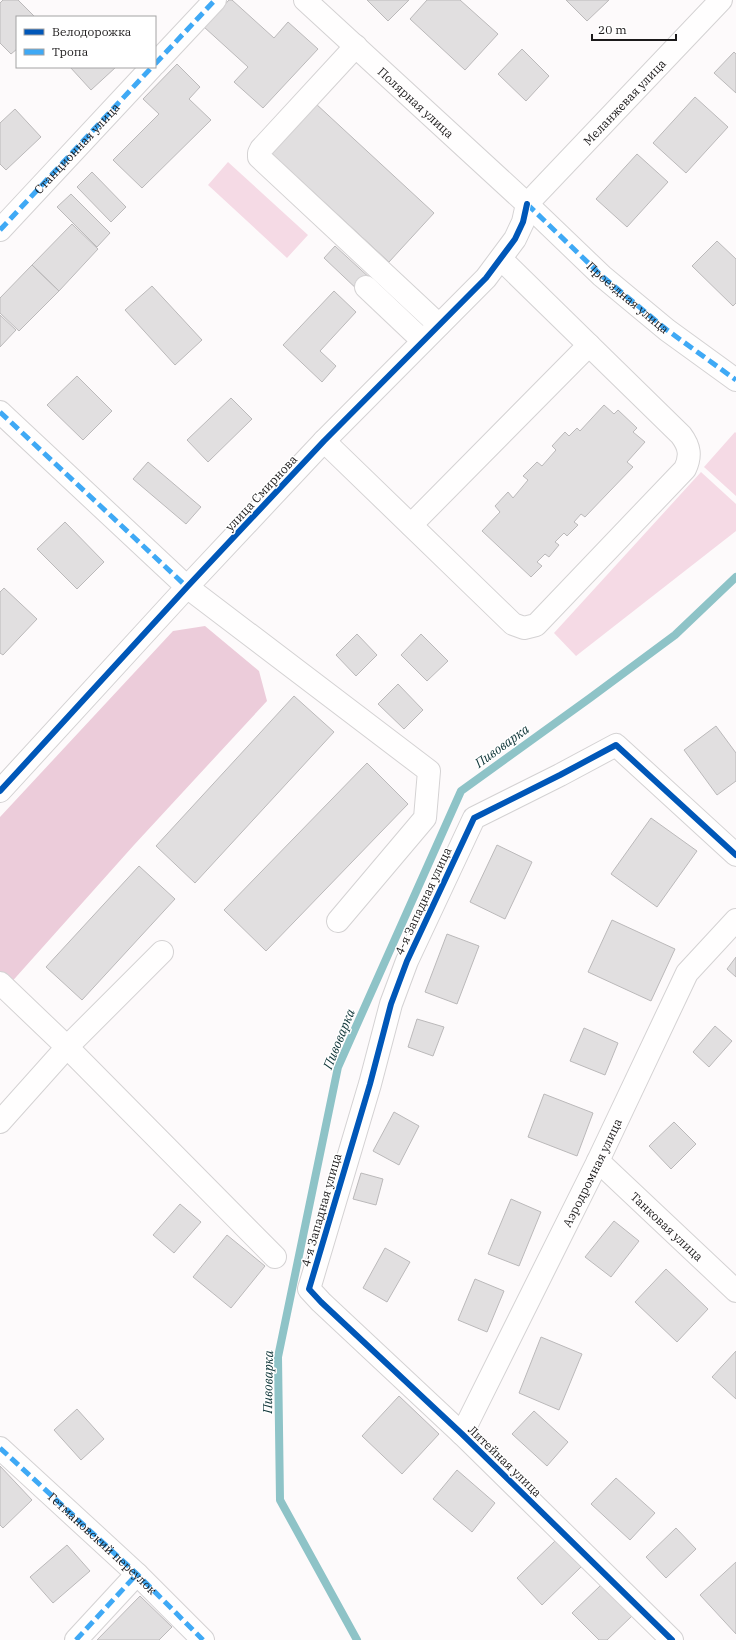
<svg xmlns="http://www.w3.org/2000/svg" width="736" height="1640" viewBox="0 0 736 1640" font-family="'IBM Plex Serif',serif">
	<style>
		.green { fill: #f5dae5 }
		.forest { fill: #ecccda }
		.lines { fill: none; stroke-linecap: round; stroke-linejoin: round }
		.stream { stroke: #8ec3c7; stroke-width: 8 }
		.building { fill: #e1dfe0; stroke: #bbb9ba }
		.minor-casing { stroke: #d4d2d3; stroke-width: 24 }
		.minor { stroke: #fffefe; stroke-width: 22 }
		.quiet { stroke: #3fa9f5; stroke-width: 5; stroke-dasharray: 10 5; stroke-linecap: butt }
		.cycleway-casing { stroke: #fff; stroke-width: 8 }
		.cycleway { stroke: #0057b8; stroke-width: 6 }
		.labels { text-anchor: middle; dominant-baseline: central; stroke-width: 3; stroke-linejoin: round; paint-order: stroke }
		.street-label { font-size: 12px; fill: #1c1a1b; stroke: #fff }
		.water-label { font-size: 13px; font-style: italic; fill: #0d3336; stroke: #fff }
	</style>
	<rect width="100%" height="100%" fill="#fdfafb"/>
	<!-- green -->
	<path class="green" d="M228 162 308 235 287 258 208 185Z
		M735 432 736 433V496L704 467Z
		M701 472 736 504V531L576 656 554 633Z"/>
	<!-- forest -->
	<path class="forest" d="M205 626 259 671 267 701 134 845 0 995V817L173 631Z"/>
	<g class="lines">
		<!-- stream -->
		<path class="stream" d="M357 1640 280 1500 278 1357 338 1067 461 791 590 698 675 635 736 577"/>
	</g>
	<!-- building -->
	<path class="building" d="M3 0H18L35 17H17V49L11 54 0 43V3Z
		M229 0H232L274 38 288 22 318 49 263 108 234 82 248 67 204 27Z
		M367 0H409L388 21Z
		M427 0H460L498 34 465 70 410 19Z
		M566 0H609L587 21Z
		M522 49 549 76 526 101 498 74Z
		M734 52 736 54V93L714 73Z
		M177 64 200 87 189 99 211 120 142 188 113 160 159 114 143 99Z
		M70 67H116L91 90Z
		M695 97 728 127 686 173 653 143Z
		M315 103 434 213 389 262 270 152Z
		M15 109 41 137 6 170 0 164V123Z
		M637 154 668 182 627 227 596 199Z
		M92 172 126 207 111 222 77 187Z
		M71 194 110 233 97 247 57 207Z
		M72 224 98 249 59 291 32 265Z
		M717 241 736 259V303L733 306 692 266Z
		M335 246 372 280 361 293 324 258Z
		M32 265 59 291 19 331 0 313V298Z
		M152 286 202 340 175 365 125 310Z
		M334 291 356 312 320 351 336 366 322 382 283 345Z
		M0 315 16 330 0 347Z
		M77 376 112 411 83 440 47 405Z
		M231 398 252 419 208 462 187 440Z
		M604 405 614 414 618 410 637 428 633 432 645 442 627 462 633 467 585 517 581 514 574 522 578 525 567 536 564 533 555 542 559 545 549 557 545 554 537 562 542 566 531 577 482 531 500 512 495 506 508 492 513 498 528 480 523 476 537 462 542 466 556 450 552 446 565 432 569 436 577 428 580 431Z
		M148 462 201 507 186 524 133 479Z
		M65 522 104 562 77 589 37 549Z
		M4 588 37 619 3 655 0 653V592Z
		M357 634 377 655 356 676 336 655Z
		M421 634 448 661 427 681 401 655Z
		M398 684 423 710 404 729 378 704Z
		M294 696 334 732 195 883 156 846Z
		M716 726 736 753V781L717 795 684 750Z
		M367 763 408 804 266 951 224 910Z
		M651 818 697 851 657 907 611 874Z
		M497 845 532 862 505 919 470 902Z
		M139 866 175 899 82 1000 46 967Z
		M612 920 675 949 651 1001 588 972Z
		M447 934 479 946 457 1004 425 992Z
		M736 957V977L727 969Z
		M417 1019 444 1027 433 1056 408 1047Z
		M715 1026 732 1041 709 1067 693 1052Z
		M584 1028 618 1043 605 1075 570 1061Z
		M544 1094 593 1113 577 1156 528 1137Z
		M394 1112 419 1126 399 1165 373 1151Z
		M674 1122 696 1144 671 1169 649 1146Z
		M361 1173 383 1179 376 1205 353 1199Z
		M511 1199 541 1212 519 1266 488 1254Z
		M180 1204 201 1222 174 1253 153 1235Z
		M614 1221 639 1241 611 1277 585 1257Z
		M227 1235 265 1266 231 1308 193 1277Z
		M385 1248 410 1262 387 1302 363 1288Z
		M666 1269 708 1309 677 1342 635 1302Z
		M475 1279 504 1291 487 1332 458 1320Z
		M541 1337 582 1354 559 1410 519 1393Z
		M736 1351V1399L712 1377Z
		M399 1396 439 1434 402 1474 362 1436Z
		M77 1409 104 1439 81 1460 54 1430Z
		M534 1411 568 1442 547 1466 512 1434Z
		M0 1466 32 1500 3 1528 0 1525Z
		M457 1470 495 1503 472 1532 433 1499Z
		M616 1478 655 1513 630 1540 591 1504Z
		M676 1528 696 1549 666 1578 646 1557Z
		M555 1541 581 1567 542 1605 517 1578Z
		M67 1545 90 1571 53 1603 30 1577Z
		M736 1562V1634L700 1595Z
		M601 1585 632 1616 607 1640H599L572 1613Z
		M140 1596 172 1627 159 1640H97Z"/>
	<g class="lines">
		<defs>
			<g id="minor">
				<path id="s1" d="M305 0 527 204 602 276 667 330 736 380"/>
				<path d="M356 46 261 149 259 153V157L439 325"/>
				<path d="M155 64 215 0"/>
				<path id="s2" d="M527 204 721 0"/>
				<path d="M0 230 152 67"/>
				<path d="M366 287 423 341"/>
				<path d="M0 412 187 587 429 771 425 818 338 921"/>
				<path d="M324 441 513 624 524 628 536 625 685 469C691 456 690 447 681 435L501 259"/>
				<path d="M411 525 589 345"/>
				<path d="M0 791 187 587 324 441 486 278 515 239 523 222 527 204"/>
				<path d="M0 983 67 1047 275 1257"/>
				<path d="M0 1122 67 1047 162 952"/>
				<path id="s3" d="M598 1161 736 1291"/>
				<path id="s4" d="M462 1434 598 1161 687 973 736 920"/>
				<path d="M0 1448 137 1574 203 1640"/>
				<path d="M76 1640 137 1574"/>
				<path d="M672 1640 462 1434 321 1302 309 1289 370 1084 391 1004 407 961 474 818 560 775 616 745 736 855"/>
			</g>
		</defs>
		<!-- minor casing -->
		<use href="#minor" class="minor-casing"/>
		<!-- minor -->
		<use href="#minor" class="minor"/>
		<!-- quiet -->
		<g class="quiet">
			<path d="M155 64 215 0"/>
			<path d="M527 204 602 276 667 330 736 380"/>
			<path id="s5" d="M0 230 152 67"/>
			<path d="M0 412 187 587"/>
			<path id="s6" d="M0 1448 137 1574 203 1640"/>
			<path d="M76 1640 137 1574"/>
		</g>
		<defs>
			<path id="cycleway" d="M0 791 187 587 324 441 486 278 515 239 523 222 527 204
				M672 1640 462 1434 321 1302 309 1289 370 1084 391 1004 407 961 474 818 560 775 616 745 736 855"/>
		</defs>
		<!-- cycleway casing -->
		<use href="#cycleway" class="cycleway-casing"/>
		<!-- cycleway -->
		<use href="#cycleway" class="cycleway"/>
	</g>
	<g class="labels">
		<!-- street labels -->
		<g class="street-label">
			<text stroke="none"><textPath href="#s1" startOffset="151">Полярная улица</textPath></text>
			<text stroke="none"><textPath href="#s2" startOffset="141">Меланжевая улица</textPath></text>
			<text stroke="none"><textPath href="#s5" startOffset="112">Станционная улица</textPath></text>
			<text stroke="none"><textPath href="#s1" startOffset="439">Проездная улица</textPath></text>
			<text transform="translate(261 493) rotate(-47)">улица Смирнова</text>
			<text transform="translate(423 901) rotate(-65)">4-я Западная улица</text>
			<text stroke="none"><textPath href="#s4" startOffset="292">Аэродромная улица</textPath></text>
			<text transform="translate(321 1210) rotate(-74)">4-я Западная улица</text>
			<text stroke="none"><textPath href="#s3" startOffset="95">Танковая улица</textPath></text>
			<text transform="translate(505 1461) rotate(44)">Литейная улица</text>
			<text stroke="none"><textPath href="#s6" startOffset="140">Гетмановский переулок</textPath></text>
		</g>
		<!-- water labels -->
		<g class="water-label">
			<text transform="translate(502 746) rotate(-36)">Пивоварка</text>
			<text transform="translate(339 1039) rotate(-68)">Пивоварка</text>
			<text transform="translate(268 1382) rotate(-89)">Пивоварка</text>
		</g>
	</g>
	<!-- legend -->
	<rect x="16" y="16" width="140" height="52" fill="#ffffff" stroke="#a4a3a4"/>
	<rect x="24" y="29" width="20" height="6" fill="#0057b8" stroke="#a4a3a4"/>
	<text x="52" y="36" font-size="12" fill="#1c1a1b">Велодорожка</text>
	<rect x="24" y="49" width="20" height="6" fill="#3fa9f5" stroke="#a4a3a4"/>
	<text x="52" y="56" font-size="12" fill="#1c1a1b">Тропа</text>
	<!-- scale -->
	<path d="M592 34v6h84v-6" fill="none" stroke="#1c1a1b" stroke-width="2"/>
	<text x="598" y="34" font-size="12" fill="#1c1a1b" stroke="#ffffff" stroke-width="3" paint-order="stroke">20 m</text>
</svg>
